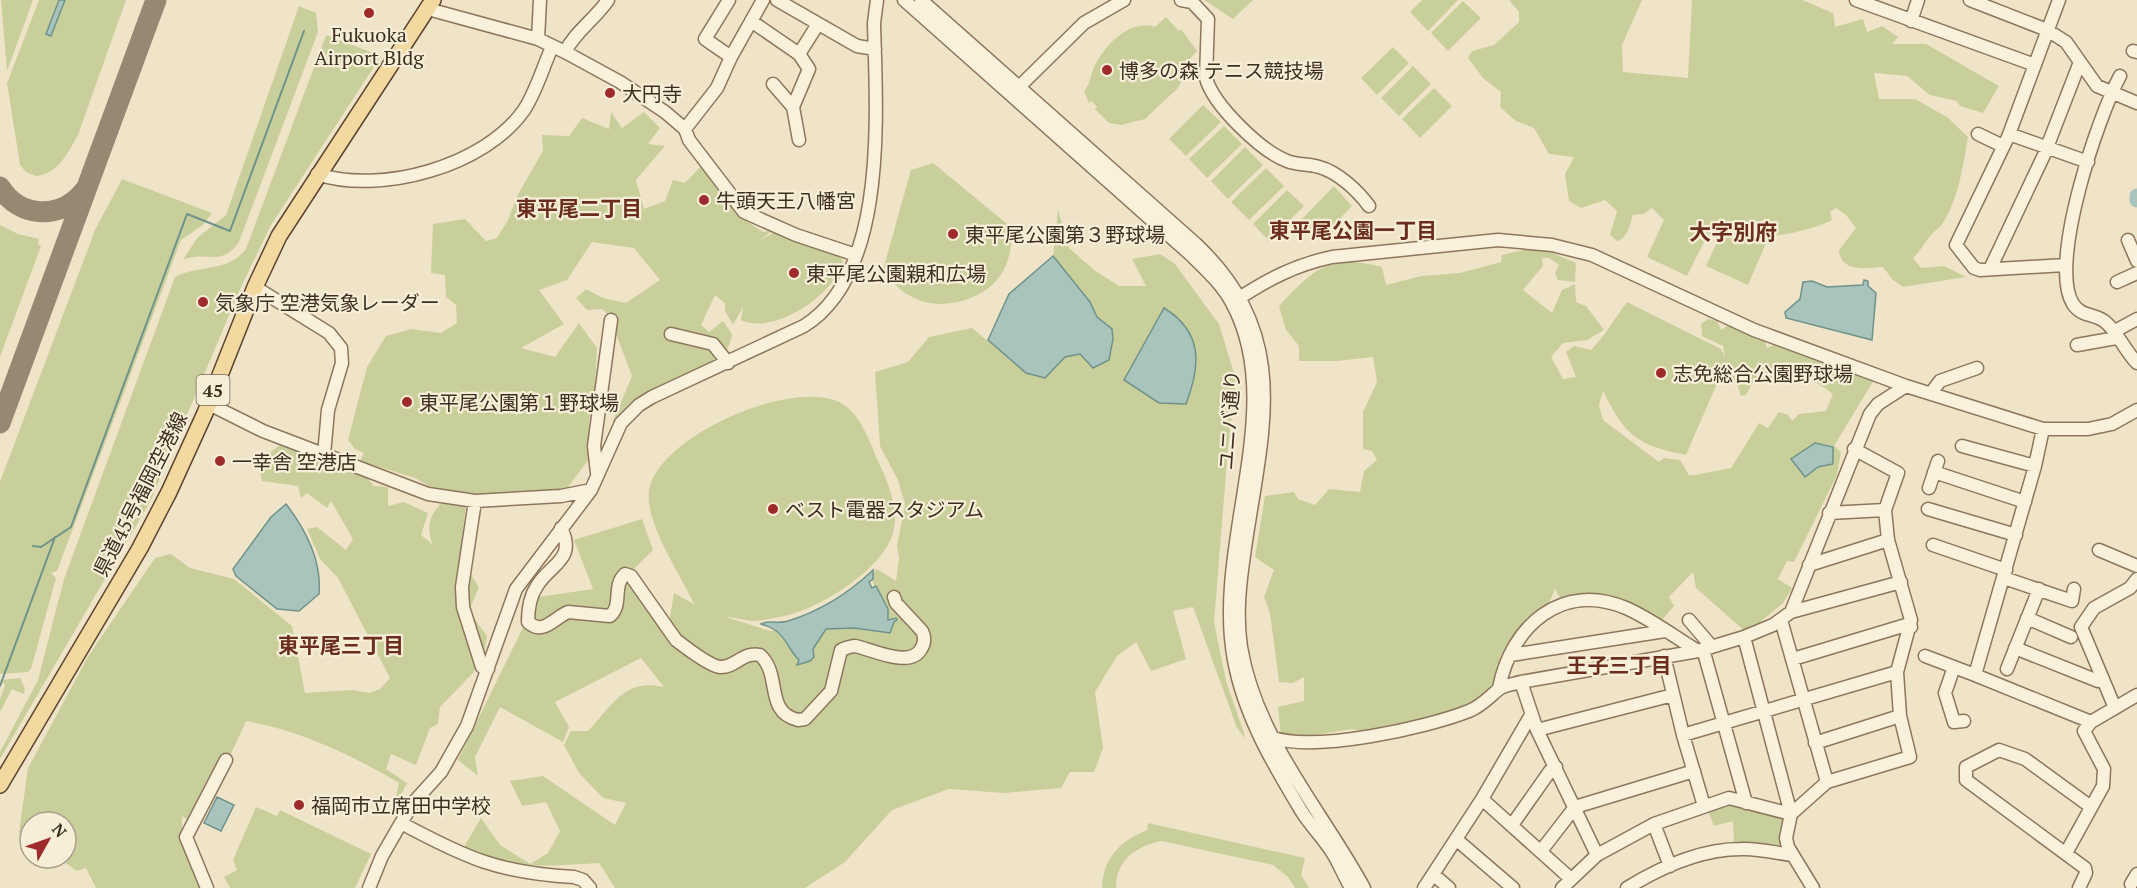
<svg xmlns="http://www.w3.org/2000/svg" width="2137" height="888" viewBox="0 0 2137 888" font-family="'PT Serif','Noto Sans JP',serif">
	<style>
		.green { fill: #c9cf9b; fill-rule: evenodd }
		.water { fill: #a9c4bc; stroke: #6f938a; stroke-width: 1.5 }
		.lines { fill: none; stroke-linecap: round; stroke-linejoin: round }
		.stream { stroke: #6f938a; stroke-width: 2 }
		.river { stroke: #a9c4bc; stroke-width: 15 }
		.taxiway { stroke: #968974; stroke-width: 21 }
		.minor-casing { stroke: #8d765c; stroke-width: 15 }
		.major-casing { stroke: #5b4430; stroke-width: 18 }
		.minor { stroke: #faf1dc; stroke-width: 12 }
		.major { stroke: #f3d9a0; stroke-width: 15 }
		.poi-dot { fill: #9e2a2b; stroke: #f7eed8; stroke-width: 2 }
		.labels { text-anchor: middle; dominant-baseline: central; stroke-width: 4.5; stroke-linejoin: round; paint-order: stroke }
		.shield { fill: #f7eed8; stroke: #756857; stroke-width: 1.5 }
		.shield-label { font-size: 18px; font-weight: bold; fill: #3d2e20 }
		.poi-label { font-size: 20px; fill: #3d2e20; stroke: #f7eed8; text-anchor: start }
		.street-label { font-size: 20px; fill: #3d2e20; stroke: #f7eed8 }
		.neighbourhood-label { font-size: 21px; font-weight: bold; fill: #6b2e1e; stroke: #f7eed8 }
		.quarter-label { font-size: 22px; font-weight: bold; fill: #6b2e1e; stroke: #f7eed8 }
	</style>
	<rect width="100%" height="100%" fill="#f0e4c8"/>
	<!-- green -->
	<path class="green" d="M1 0H33L7 71Z
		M39 0H126L78 135C68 153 58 174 36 176L26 172 20 165 7 83Z
		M1204 0H1253L1233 19Z
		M1422 0H1458L1428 31 1410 12Z
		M1509 0H1642L1622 45 1623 72 1688 78 1692 0H1802L1833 13 1835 27 1863 19 1867 32 1882 26 1898 37 1892 44H1926L1999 86 1983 113 1960 106 1957 101 1930 95 1907 76 1874 73 1879 99H1915L1947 117 1968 137C1963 166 1959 197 1943 223 1940 228 1934 231 1930 236 1924 244 1921 250 1913 258L1921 268 1944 266 1966 277 1903 287 1892 279 1883 267C1866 268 1841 273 1839 250L1856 228 1846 215 1836 208 1830 212 1832 220C1820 227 1776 239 1762 235 1749 233 1740 219 1728 222L1767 241 1748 285 1706 266 1725 225 1712 235 1708 234 1687 276 1647 257 1664 220 1652 208 1644 214 1633 215C1630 224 1628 238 1617 241L1610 235 1617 211 1605 200 1581 208 1569 201 1565 174 1574 157 1549 154 1534 128 1516 121 1500 107 1501 92 1483 78 1468 58 1472 51 1494 45 1519 22V12Z
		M1463 1 1481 18 1448 51 1431 33Z
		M299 6 316 13 318 32 239 242C221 268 205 250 183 260L197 238 226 215Z
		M1166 17 1179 31 1181 29 1197 51 1187 62V72L1178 88 1145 119 1121 125 1109 123 1095 109 1097 107 1092 101 1089 103 1084 91C1091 84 1090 74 1095 65 1106 44 1130 19 1155 27Z
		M326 35 381 56 271 225 241 287 151 500 0 759V752L38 680 64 579 175 277C200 264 227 273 246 249Z
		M1393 47 1409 63 1377 95 1361 78Z
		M1413 66 1431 84 1399 116 1381 98Z
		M1434 88 1452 106 1420 138 1402 119Z
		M1203 105 1221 122 1186 156 1169 139Z
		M611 112 622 128 644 112 660 128 648 144 665 146 636 180 644 209 665 201 673 180 685 183 703 164 737 215 763 232 773 230 760 240 777 231 835 252 843 261C836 294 774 336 741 320L743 307 733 325 725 311V303L715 295 701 325 709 332 723 321 732 334C726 377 670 379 639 396 629 402 620 415 612 423L632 376 609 315 602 309 587 310 576 298 586 289 603 298 626 303 660 280 634 248 592 242 567 280 539 290 564 324 521 348 555 357 579 323 597 348 595 390 589 422V459L565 491 466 503 460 558 479 587 469 611 487 636 485 649 474 672 440 707 438 724 430 728 416 765 391 754 386 769 407 783 393 810 399 783C352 755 301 731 246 721L220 778 221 787 206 801 198 827 182 816V835L200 888H96L86 868 77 871 59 858 46 869 34 858H66V822H30V855L19 832 28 768 89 655 155 558 171 554 190 568 234 579 292 626 305 693 352 690 370 693 380 689 390 678 338 578 320 559 307 529 317 527 346 550 353 539 331 501 327 508 307 493 301 498 298 486 262 481 258 462 285 441 358 467 374 486 388 487V506L404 502 428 513 421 535 433 545C424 523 432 511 448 497L415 478 360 461 364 453 355 449 348 440 367 367 386 336 411 329 441 333 457 323 456 305 446 297 445 275 431 273 433 224 465 219 486 241 497 238 508 220 517 196 543 151 542 135 569 136 582 118 609 129Z
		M1224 126 1242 144 1207 178 1189 159Z
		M1245 147 1263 165 1228 199 1211 181Z
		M933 163 1012 228C1012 244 1010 260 1002 273 986 300 941 312 914 298 901 292 891 281 883 270L911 170Z
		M1266 168 1284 186 1249 220 1231 202Z
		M122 179 212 213 203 225 181 240 57 571 51 573 56 578 31 669 28 672 0 674V482L95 230Z
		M1334 186 1352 206 1319 240 1301 220Z
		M1287 190 1304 206 1269 241 1253 224Z
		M1058 210 1069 248 1094 270 1119 286H1146L1132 259 1160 254 1175 264 1219 324 1236 380 1228 448 1214 622 1226 681 1246 739 1237 728 1193 607 1173 611 1186 659 1151 671 1136 642 1117 656 1095 692 1103 748 1094 772H1070L1061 788 1004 793 949 789 892 810 845 862 805 888H615L599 863C544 866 517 871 464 847L481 818 500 845 530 864 548 853 560 831 546 802 522 806 510 781 543 776 615 825 626 803 603 798 579 773 564 745 571 731H588C613 705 624 678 664 687L641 658 555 702 569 727 563 742 500 707 475 757 478 776 458 760 538 597 593 589 574 540 642 519 653 550 623 580 669 623 674 593 694 604C681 575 645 524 649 491 657 436 794 377 841 403 861 414 870 443 879 463 888 482 898 507 894 529 887 567 820 609 784 616 774 618 762 621 752 621 743 620 734 617 726 617L770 631 780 629 820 631 884 606 869 574 877 569 896 581 899 558 897 546 905 504 898 480 880 446 875 372 908 362 929 337 972 328 1026 373 1065 356 1112 351V329L1097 317 1090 302 1053 256ZM1164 308 1159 403 1124 380Z
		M0 225 18 234 39 239 38 244 41 246 0 357Z
		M1527 249 1550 252 1576 263 1575 282 1558 280 1555 273 1559 265 1549 258H1542L1543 266 1523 290 1552 313 1562 290 1575 284 1576 302 1586 306 1604 330 1587 340 1563 343 1551 357 1563 379 1576 377 1566 352 1574 346 1591 350C1605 336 1614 319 1627 302L1721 349 1725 357 1723 346 1702 336 1701 324 1708 319 1717 321 1721 330 1728 325 1763 336 1767 348 1780 342 1874 380 1834 446 1841 452 1837 475 1794 562 1787 561 1778 579 1792 588 1783 603 1747 633 1696 588 1693 572 1669 597 1674 606 1662 620 1615 600 1592 593 1562 601 1555 589 1547 608 1525 621 1508 647V674L1486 699 1453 714 1371 733 1351 729 1316 735 1281 736 1278 707 1304 701V677L1293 683 1279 682 1270 613 1264 597 1274 570 1255 557 1265 496 1294 492 1298 499 1315 505 1329 489 1360 492 1364 471 1377 460 1372 451 1363 449V412L1377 382 1373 357 1337 361H1299V346L1286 330 1279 306C1314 269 1328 253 1382 267L1386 285 1421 276 1460 273 1501 262 1502 255ZM1726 363 1719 384 1736 380 1741 396 1746 395 1755 378 1770 379 1785 371 1788 376 1804 383 1810 378 1833 394 1826 411 1799 414 1792 421 1788 415 1779 412 1768 428 1759 423 1731 468 1695 475H1689L1680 460 1664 458 1659 462 1603 420 1599 405 1603 391C1625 435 1636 445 1686 455Z
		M20 678 25 688 24 694 12 689 0 712V699L5 685 0 680Z
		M1728 803 1788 816 1786 849 1734 846 1733 821 1714 826 1708 811Z
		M256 807 277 816 280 810 371 854 355 888H230L224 877 237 870 233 860Z
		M1148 823 1305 858 1301 875 1309 888H1295L1288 877 1273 865 1161 841C1135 847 1116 860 1116 888H1102C1103 858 1120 841 1147 830Z"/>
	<!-- water -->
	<path class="water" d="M59 0H65L51 36 46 34Z
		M1053 256 1090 302 1097 317 1112 329 1113 339 1109 360 1093 368 1080 354 1065 357 1045 378 1026 373 988 340 1009 294Z
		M1864 280 1868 281V286L1876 293 1872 340 1786 318 1785 312 1800 299 1803 282 1812 281 1827 287 1863 285Z
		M1164 308C1203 332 1201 365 1186 404L1159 403 1124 380Z
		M1815 443 1833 447V464L1818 467 1805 477 1791 459Z
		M286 504C306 530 322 561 319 594L299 611 277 609 236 576 233 569 271 517Z
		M873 570V579L869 582 872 588 876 586 888 609V620L896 618 897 620 894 622 890 633 854 628 826 629 813 649 814 657 810 661 797 665 799 660C789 651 787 638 775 630 771 627 766 626 761 624 768 620 780 624 788 621 820 611 849 593 873 570Z
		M217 797 234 805 221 831 204 823Z"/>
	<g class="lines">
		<!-- stream -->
		<path class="stream" d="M33 546 41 547 71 527 187 214 230 231 304 31
			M0 686 55 537"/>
		<!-- river -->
		<path class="river" d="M2137 196V200"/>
		<!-- taxiway -->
		<path class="taxiway" d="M0 187C20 219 62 220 85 190
			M0 423 156 0"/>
		<defs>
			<path id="minor" d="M729 0 705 39 731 57
				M777 0 857 46 875 49
				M904 0 1191 255C1206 270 1222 284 1232 303 1289 408 1212 543 1234 660 1244 715 1273 764 1302 812 1311 826 1323 838 1332 852 1339 863 1344 876 1351 888
				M921 0 1196 244C1294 337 1262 430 1245 548 1240 582 1236 614 1241 647 1256 738 1321 809 1364 888
				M1181 0 1192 2 1208 19 1206 78C1213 105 1261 151 1287 161 1297 165 1309 164 1319 167 1338 172 1358 191 1369 206
				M1856 0 2035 65
				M1970 0 2047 30 2066 42 2097 86 2137 103
				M2059 0 2008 137 1956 245 1974 268 1980 270 2065 265
				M428 9 538 39 565 52 620 82 665 112 685 129 689 140 744 212 796 235 856 255
				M751 21 799 54 818 24
				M1911 21 1918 0
				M538 39 540 0
				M2133 51 2137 52
				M565 52C575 32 595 19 608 0
				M799 54 809 69 793 107 799 140
				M2120 76C2098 117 2048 264 2073 304 2082 317 2092 313 2104 321 2115 328 2125 351 2137 363
				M773 84 793 107
				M1019 87 1084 23 1124 0
				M685 129 717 88 731 57 763 0
				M1978 134 2003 146
				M2009 134 2088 162
				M317 174C381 195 485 166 524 110 536 92 543 67 552 47
				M2128 240 2137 261
				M1990 269 2044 155 2080 62
				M2117 282 2137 273
				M255 287 329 333 341 348 342 363 328 410 324 455
				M1235 301C1266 280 1295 265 1332 257L1498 240 1552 245 1592 255 1754 330 1906 386 2043 429H2088L2112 424 2137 410
				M2115 331 2137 319
				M671 334 713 344 728 363
				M2077 345 2116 338
				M1931 393 1940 381 1977 368
				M209 404 263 431 428 494 475 501 561 496 591 490
				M2043 429 2035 466 1975 675 2091 722
				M1962 446 2035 466
				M1934 472 2025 502
				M597 473 594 446 611 320
				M1929 488 1938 461
				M475 501 462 587 463 607 482 667 488 669
				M1928 509 2016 535
				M1829 513 1885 510
				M561 528C577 560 550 564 537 586 530 596 528 610 528 622 543 636 554 618 568 612L610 616C623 605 612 586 625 574L631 576 676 640C685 647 710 666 720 667 735 668 743 651 760 655 782 675 764 712 798 720L805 719 831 691 841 650C846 648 850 646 855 646 871 649 910 669 921 649 925 643 925 637 922 631L896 603 894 597
				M1933 545 2006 570
				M2099 550 2137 566
				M1809 565 1888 540
				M2004 578 2072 601 2074 589
				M1791 612 1870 414 1878 404 1906 386
				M2027 618 2071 637
				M1689 620 1712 647
				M1781 620 1827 782
				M1744 637 1791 814 1786 838 1788 847 1813 888
				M2015 648 2098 681 2102 680
				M1703 649 1746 803
				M1511 655 1665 631
				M1664 656 1683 735 1704 806
				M1925 656 1975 675
				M1793 659 1906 625 1911 627
				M1954 667 1945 693 1954 722 1964 721
				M2007 669 2039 589
				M1521 682 1537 730 1597 855
				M1499 688C1511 626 1562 581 1626 608 1651 619 1675 637 1698 651
				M2115 708 2081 627 2094 608 2130 588 2137 579
				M1537 730 1673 695
				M1683 735 1897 672
				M1271 737C1313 753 1426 728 1469 711 1482 706 1489 697 1499 689 1504 685 1514 684 1521 682L1698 651 1744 637 1773 625 1791 612 1901 582
				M1815 743 1900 716
				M1482 799 1571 879
				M1791 814 1827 782 1910 757 1900 716 1897 672 1911 620 1888 540 1885 510 1898 473 1854 449
				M401 823C466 858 499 873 574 877L583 880 590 888
				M1654 824 1670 866
				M1512 825 1550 771 1556 767
				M1457 840 1513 888
				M1541 851 1575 807 1694 771
				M2066 853 2103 786 2104 769 2084 731 2091 722 2137 695
				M1434 875 1449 888
				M2131 884 2137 874
				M207 888 186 837 226 760
				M369 888 382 856 401 823 413 803 441 772 467 726 516 589 591 490 621 423 639 405 652 397 804 326C889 273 876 110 874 23L877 0
				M1424 888 1482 799 1531 715
				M1562 888 1597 855 1654 824 1729 798 1791 814
				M1627 888C1661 867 1701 849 1741 849 1758 848 1776 853 1792 855
				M2079 888 2086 873 2085 868 1966 780V767L1999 750 2025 759 2091 807"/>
			<path id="major" d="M0 785 140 548 169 492 205 413 255 287 279 236 433 0"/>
		</defs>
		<!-- minor casing -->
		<use href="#minor" class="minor-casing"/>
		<!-- major casing -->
		<use href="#major" class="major-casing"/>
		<!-- minor -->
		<use href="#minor" class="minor"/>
		<!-- major -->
		<use href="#major" class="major"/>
	</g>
	<!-- markers -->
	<g class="poi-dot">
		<circle cx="369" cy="13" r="6"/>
		<circle cx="1107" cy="70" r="6"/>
		<circle cx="610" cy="93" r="6"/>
		<circle cx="704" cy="200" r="6"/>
		<circle cx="953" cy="234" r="6"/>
		<circle cx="794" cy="273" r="6"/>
		<circle cx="203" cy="302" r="6"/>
		<circle cx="1661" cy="373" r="6"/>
		<circle cx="407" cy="402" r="6"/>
		<circle cx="220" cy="461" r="6"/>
		<circle cx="773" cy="509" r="6"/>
		<circle cx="299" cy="805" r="6"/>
	</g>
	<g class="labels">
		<!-- shield labels -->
		<rect class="shield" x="196.5" y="375" width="33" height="30" rx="4.5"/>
		<g class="shield-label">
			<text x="213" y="390">45</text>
		</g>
		<!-- poi labels -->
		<g class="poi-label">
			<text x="369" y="34" text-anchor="middle">Fukuoka<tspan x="369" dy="23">Airport Bldg</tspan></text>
			<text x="1119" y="70">博多の森 テニス競技場</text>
			<text x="622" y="93">大円寺</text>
			<text x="716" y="200">牛頭天王八幡宮</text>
			<text x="965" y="234">東平尾公園第３野球場</text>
			<text x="806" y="273">東平尾公園親和広場</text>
			<text x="215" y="302">気象庁 空港気象レーダー</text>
			<text x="1673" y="373">志免総合公園野球場</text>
			<text x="419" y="402">東平尾公園第１野球場</text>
			<text x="232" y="461">一幸舎 空港店</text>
			<text x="785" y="509">ベスト電器スタジアム</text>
			<text x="311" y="805">福岡市立席田中学校</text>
		</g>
		<!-- street labels -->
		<g class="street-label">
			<text transform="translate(1229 420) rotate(-86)">ユニバ通り</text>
			<text transform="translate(140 494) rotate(-63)">県道45号福岡空港線</text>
		</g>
		<!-- neighbourhood labels -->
		<g class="neighbourhood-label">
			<text x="579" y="208">東平尾二丁目</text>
			<text x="1353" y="230">東平尾公園一丁目</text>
			<text x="341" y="645">東平尾三丁目</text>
			<text x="1619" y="665">王子三丁目</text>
		</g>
		<!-- quarter labels -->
		<g class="quarter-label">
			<text x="1733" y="231">大字別府</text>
		</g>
	</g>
	<!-- north arrow -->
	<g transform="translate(48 840) rotate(50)"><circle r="28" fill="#f7eed8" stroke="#ada18e" stroke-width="1.5"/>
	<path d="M0-4.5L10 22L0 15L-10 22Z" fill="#9e2a2b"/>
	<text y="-9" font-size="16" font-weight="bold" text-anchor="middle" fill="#3d2e20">N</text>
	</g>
</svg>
